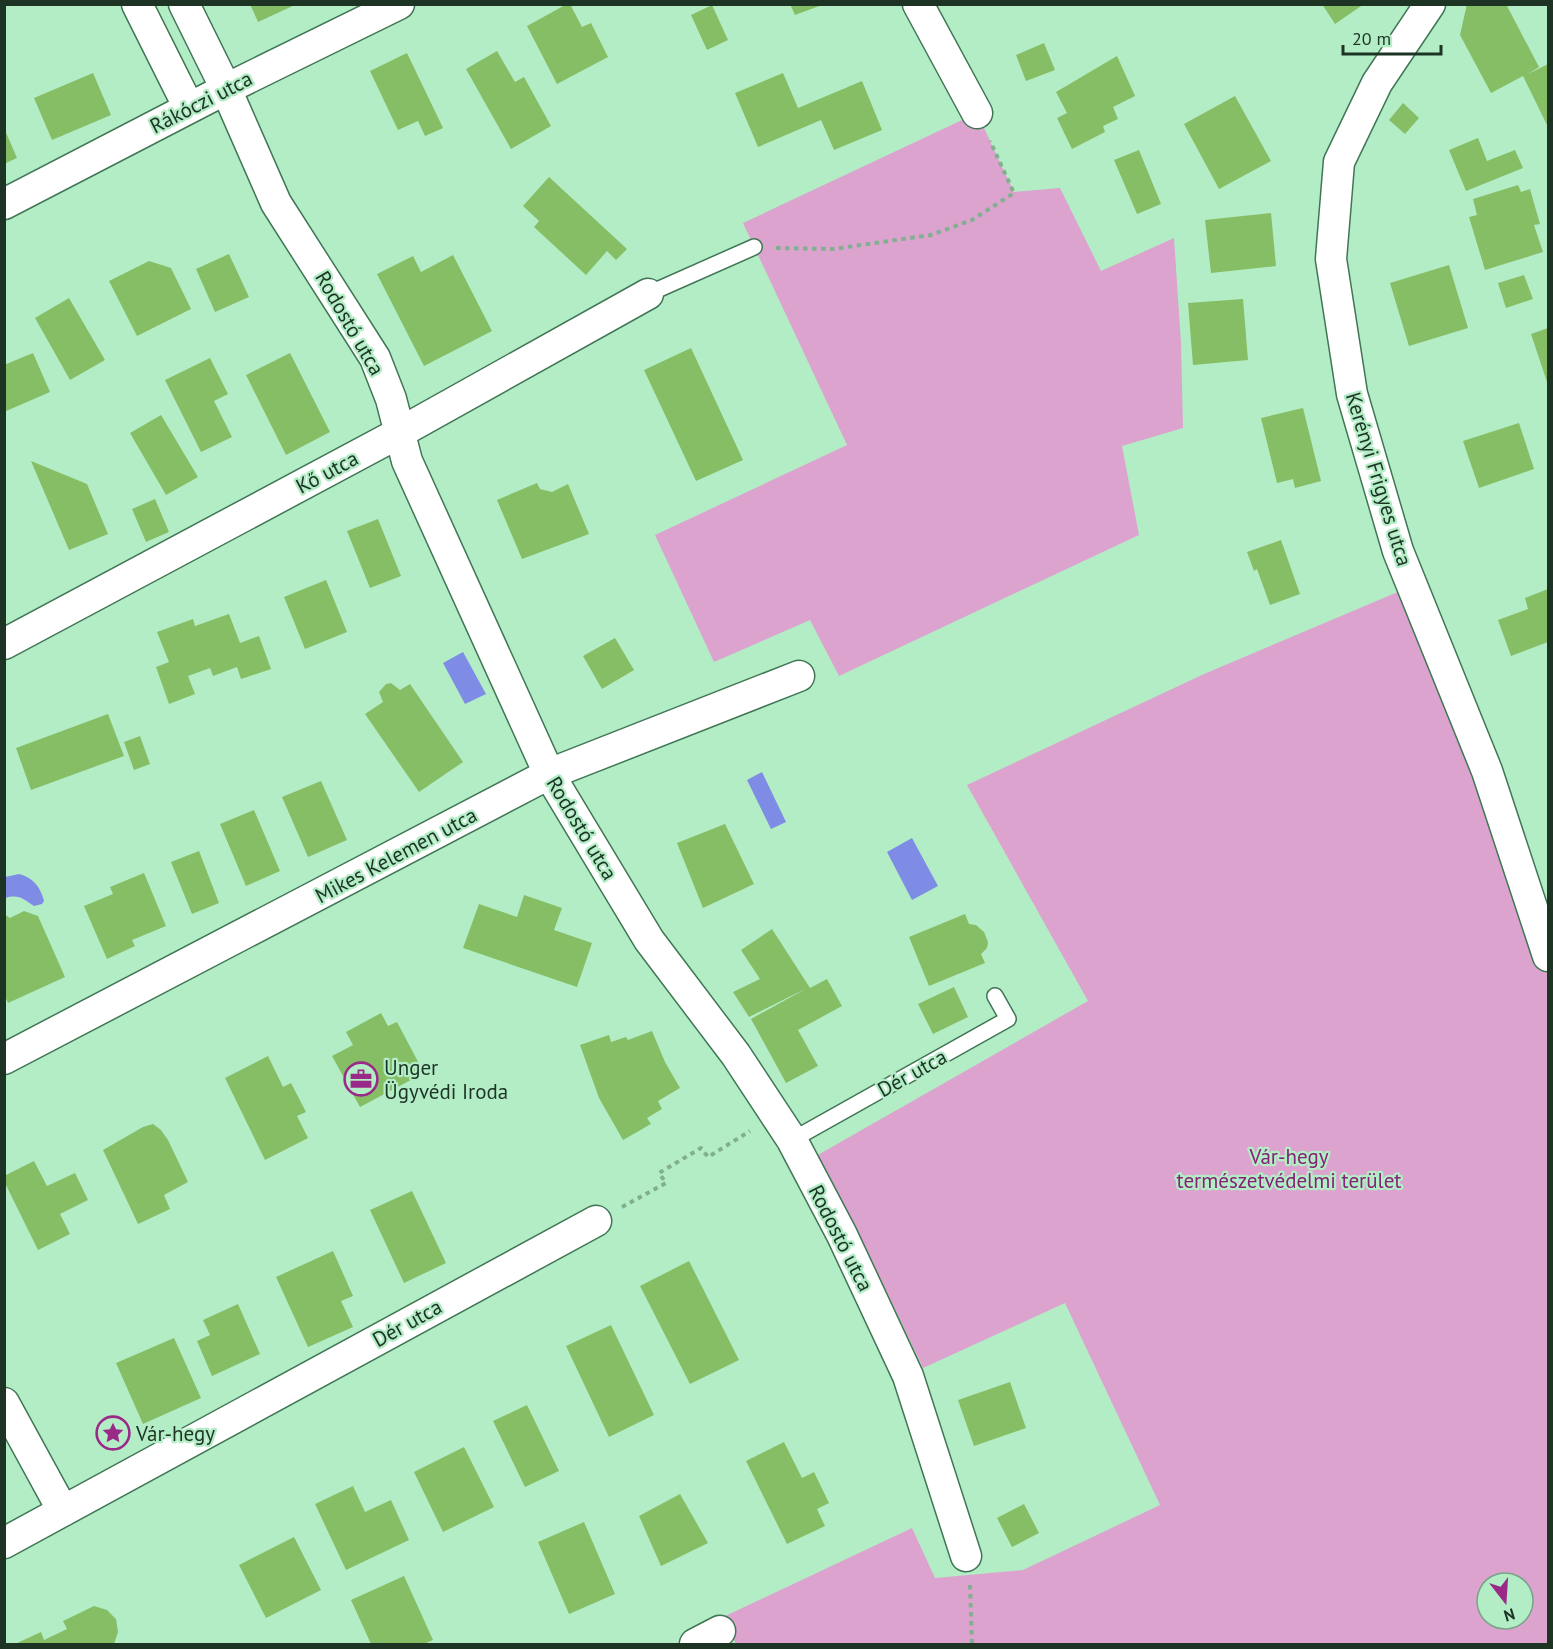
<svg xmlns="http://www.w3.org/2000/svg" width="1553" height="1649" viewBox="0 0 1553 1649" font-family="'PT Sans',sans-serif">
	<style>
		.green { fill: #dca3cf; fill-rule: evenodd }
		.water { fill: #7e8ce5 }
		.building { fill: #86be66 }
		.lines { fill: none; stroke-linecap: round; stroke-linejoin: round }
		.lane-casing { stroke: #417655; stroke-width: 18 }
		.street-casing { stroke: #417655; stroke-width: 33 }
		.path { stroke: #81af90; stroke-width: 4; stroke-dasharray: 4.5 4.5; stroke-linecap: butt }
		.lane { stroke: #fff; stroke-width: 15 }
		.street { stroke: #fff; stroke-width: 30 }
		.labels { text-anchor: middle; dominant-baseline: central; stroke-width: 4.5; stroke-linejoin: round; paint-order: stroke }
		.street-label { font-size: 21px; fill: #1d3425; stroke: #b3edc6 }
		.poi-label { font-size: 21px; fill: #1d3425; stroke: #b3edc6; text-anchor: start }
		.park-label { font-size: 21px; fill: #852275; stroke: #b3edc6 }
	</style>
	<rect width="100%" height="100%" fill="#b3edc6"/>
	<!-- green -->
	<path class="green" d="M977 113 1014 192 1060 188 1101 271 1174 238 1181 343 1183 428 1122 446 1139 535 839 676 810 620 714 662 655 535 847 445 743 223Z
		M1412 586 1548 956V1644H736L723 1617 912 1528 935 1578 1023 1570 1160 1505 1065 1303 923 1368 858 1232 816 1156 1088 1001 967 785 1204 674ZM1487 1583H1523V1619H1487Z"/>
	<!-- water -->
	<path class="water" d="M463 652 486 694 465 704 443 663Z
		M762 772 786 822 771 829 747 780Z
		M912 838 938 886 912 900 887 852Z
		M19 874C33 877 41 888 44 901L42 904 34 906C23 899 19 894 5 898V877Z"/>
	<!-- building -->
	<path class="building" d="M250 4H297L258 22Z
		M567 4H570L582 27 591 23 608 57 557 84 527 26Z
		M790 4H822V5L795 15Z
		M1322 4H1364L1335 24Z
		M1467 4H1506L1539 67 1528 74 1548 64V127L1523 76 1491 93 1460 35Z
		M712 5 728 40 707 50 691 15Z
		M1044 43 1055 70 1026 81 1016 55Z
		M497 51 515 82 524 77 551 126 511 149 466 69Z
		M407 53 443 128 425 136 418 121 398 130 370 71Z
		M1117 56 1135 96 1113 107 1118 119 1103 126 1105 132 1072 149 1057 118 1067 113 1056 92Z
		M93 73 111 115 52 140 34 98Z
		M783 73 798 108 862 81 882 130 834 150 821 120 758 147 735 93Z
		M1235 96 1271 161 1219 189 1184 124Z
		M1403 103 1419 118 1405 134 1389 120Z
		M4 128 17 158 4 164Z
		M1478 138 1487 161 1515 150 1523 168 1466 191 1449 150Z
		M1139 150 1161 204 1137 214 1114 160Z
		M549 177 627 249 616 260 607 251 586 275 534 227 539 221 523 206Z
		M1518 185 1521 192 1530 189 1540 224 1534 225 1543 252 1485 270 1469 217 1477 215 1473 199Z
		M1271 213 1276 266 1211 273 1205 220Z
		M229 254 249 297 215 312 196 269Z
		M453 255 492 331 424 366 377 274 413 256 421 272Z
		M149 261 171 268 191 309 137 336 109 281Z
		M1449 265 1468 328 1409 346 1390 283Z
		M1524 275 1533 299 1506 308 1498 283Z
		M69 298 105 360 70 380 35 318Z
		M1243 299 1248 360 1193 365 1188 303Z
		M1548 328V385L1531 334Z
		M691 348 743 460 696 481 644 370Z
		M33 353 50 392 4 412V365Z
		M290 353 330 432 286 455 246 375Z
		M210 358 228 394 214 401 232 437 201 452 165 380Z
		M1303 408 1321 481 1295 488 1293 479 1277 483 1261 418Z
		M161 415 198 477 166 495 130 433Z
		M1519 423 1534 469 1479 488 1463 441Z
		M31 461 87 484 108 534 69 550Z
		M537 483 540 489 552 492 568 484 589 534 522 559 497 500Z
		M155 499 169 532 146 542 132 509Z
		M378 519 401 576 370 588 347 531Z
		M1281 540 1300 594 1270 605 1257 569 1254 571 1247 552Z
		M326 580 347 632 305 649 284 597Z
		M1548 589V642L1511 656 1498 620 1528 609 1525 598Z
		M229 614 240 643 259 636 271 669 241 679 237 667 213 676 210 668 188 676 195 694 169 704 156 667 169 662 157 632 193 619 195 626Z
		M615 638 634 670 602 689 583 656Z
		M391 683 400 690 410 684 463 762 419 792 365 714 383 702 379 692 386 684Z
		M108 714 124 756 31 790 16 748Z
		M140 736 150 764 134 770 124 742Z
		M321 781 347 840 308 857 282 797Z
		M254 810 280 871 246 886 220 824Z
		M725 824 754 884 703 908 677 843Z
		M199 851 219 903 192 914 171 862Z
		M144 873 166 926 132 940 135 946 107 959 84 906 113 894 110 887Z
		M524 895 562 908 554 930 592 943 577 987 463 948 479 904 517 917Z
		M24 911 38 916 65 977 8 1003 4 994V914L10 918Z
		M965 914 969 924 976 925 984 932 988 942 987 948 981 954 985 963 929 986 909 937Z
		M772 929 810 988 827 979 842 1006 798 1030 818 1066 786 1083 751 1019 807 988 749 1017 733 992 760 979 741 950Z
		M954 987 968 1017 933 1034 918 1004Z
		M381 1013 388 1026 397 1022 424 1073 360 1107 332 1056 353 1045 346 1032Z
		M652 1031 665 1062 680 1088 658 1101 662 1109 647 1118 651 1124 623 1140 599 1098 580 1045 609 1035 611 1042 626 1037 628 1040Z
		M268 1056 283 1087 291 1083 306 1112 297 1116 308 1138 265 1160 225 1078Z
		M153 1124 161 1130 168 1140 188 1182 164 1195 170 1209 138 1224 103 1150 143 1127Z
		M34 1161 47 1186 75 1173 88 1200 60 1214 70 1234 38 1250 4 1181V1176Z
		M412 1191 446 1263 404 1283 370 1210Z
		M333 1251 353 1296 341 1301 353 1327 308 1347 276 1277Z
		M689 1261 739 1360 690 1384 640 1286Z
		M238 1304 260 1354 212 1376 197 1341 210 1335 203 1320Z
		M611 1325 654 1415 609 1437 566 1346Z
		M174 1338 201 1398 143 1424 116 1363Z
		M1010 1382 1026 1428 974 1446 958 1400Z
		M527 1405 559 1471 525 1487 493 1421Z
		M784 1442 802 1478 814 1472 829 1503 817 1509 825 1526 787 1544 746 1461Z
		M464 1447 494 1507 443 1532 414 1472Z
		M353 1486 365 1512 391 1500 409 1540 346 1570 315 1504Z
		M680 1494 708 1543 661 1566 639 1516Z
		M1024 1504 1039 1533 1012 1547 997 1518Z
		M584 1522 615 1594 569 1614 538 1542Z
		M294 1537 321 1590 266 1618 239 1565Z
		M404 1576 433 1640 424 1644H371L351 1600Z
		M94 1606 107 1610 116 1619 118 1632 114 1644H15L41 1632 44 1640 67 1629 63 1621Z"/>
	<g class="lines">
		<defs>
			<path id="lane" d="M648 294 754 247
				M792 1140 1008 1019 995 996"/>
			<path id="street" d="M137 4 189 108
				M184 4 226 89 276 203 375 358 391 399 407 461 549 774 649 940 736 1055 792 1140 842 1235 908 1376 966 1556
				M918 4 977 113
				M1430 4 1377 83 1339 162 1331 259 1352 394 1398 551 1487 771 1548 956
				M4 204 226 89 399 4
				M4 644 399 433 648 294
				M4 1059 549 774 799 676
				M4 1403 63 1511
				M4 1543 596 1221
				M695 1644 720 1631"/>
		</defs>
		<!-- lane casing -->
		<use href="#lane" class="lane-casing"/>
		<!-- street casing -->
		<use href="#street" class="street-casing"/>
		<!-- path -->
		<path class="path" d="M776 248 833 249 931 235 972 220 1014 193 990 141
			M622 1207 666 1183 659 1173 701 1148 708 1157 750 1131
			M970 1585 972 1644"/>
		<!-- lane -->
		<use href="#lane" class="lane"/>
		<!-- street -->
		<use href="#street" class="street"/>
	</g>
	<!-- icons -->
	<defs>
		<symbol id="office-ring" viewBox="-11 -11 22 22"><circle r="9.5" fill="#b3edc6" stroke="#9a2a88" stroke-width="1.5"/><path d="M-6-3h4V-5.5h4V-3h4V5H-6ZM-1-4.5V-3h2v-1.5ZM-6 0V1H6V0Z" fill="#9a2a88"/></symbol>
		<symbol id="sight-ring" viewBox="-11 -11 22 22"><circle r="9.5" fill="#b3edc6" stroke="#9a2a88" stroke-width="1.5"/><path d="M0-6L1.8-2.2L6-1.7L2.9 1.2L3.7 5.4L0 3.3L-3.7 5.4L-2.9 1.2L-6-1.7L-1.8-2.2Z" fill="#9a2a88"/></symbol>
	</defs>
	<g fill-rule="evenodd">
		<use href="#office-ring" x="342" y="1060" width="38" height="38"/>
		<use href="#sight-ring" x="94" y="1414" width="38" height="38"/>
	</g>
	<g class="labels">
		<!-- street labels -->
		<g class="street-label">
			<text transform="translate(201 102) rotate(-27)">Rákóczi utca</text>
			<text transform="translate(350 323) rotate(60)">Rodostó utca</text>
			<text transform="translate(327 472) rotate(-28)">Kő utca</text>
			<text transform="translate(1379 479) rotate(73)">Kerényi Frigyes utca</text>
			<text transform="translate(582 828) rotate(59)">Rodostó utca</text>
			<text transform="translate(396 855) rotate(-28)">Mikes Kelemen utca</text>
			<text transform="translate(912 1073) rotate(-29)">Dér utca</text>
			<text transform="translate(841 1238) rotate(63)">Rodostó utca</text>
			<text transform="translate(407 1323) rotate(-29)">Dér utca</text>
		</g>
		<!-- poi labels -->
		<g class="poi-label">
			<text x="384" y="1067">Unger<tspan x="384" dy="24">Ügyvédi Iroda</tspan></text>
			<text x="136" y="1433">Vár-hegy</text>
		</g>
		<!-- park labels -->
		<g class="park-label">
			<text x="1289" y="1156">Vár-hegy<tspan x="1289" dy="24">természetvédelmi terület</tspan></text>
		</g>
	</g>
	<!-- border -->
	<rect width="1553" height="1649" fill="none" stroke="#1d3425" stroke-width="12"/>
	<!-- north arrow -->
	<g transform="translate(1505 1601) rotate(163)"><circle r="28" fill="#b3edc6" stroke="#77a386" stroke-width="1.5"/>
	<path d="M0-4.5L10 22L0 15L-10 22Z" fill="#9a2a88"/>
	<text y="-9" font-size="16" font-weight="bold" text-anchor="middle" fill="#1d3425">N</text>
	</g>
	<!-- scale -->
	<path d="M1343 45v9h98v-9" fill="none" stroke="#1d3425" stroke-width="3"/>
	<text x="1352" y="45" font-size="18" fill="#1d3425" stroke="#b3edc6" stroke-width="4.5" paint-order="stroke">20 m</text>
</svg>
